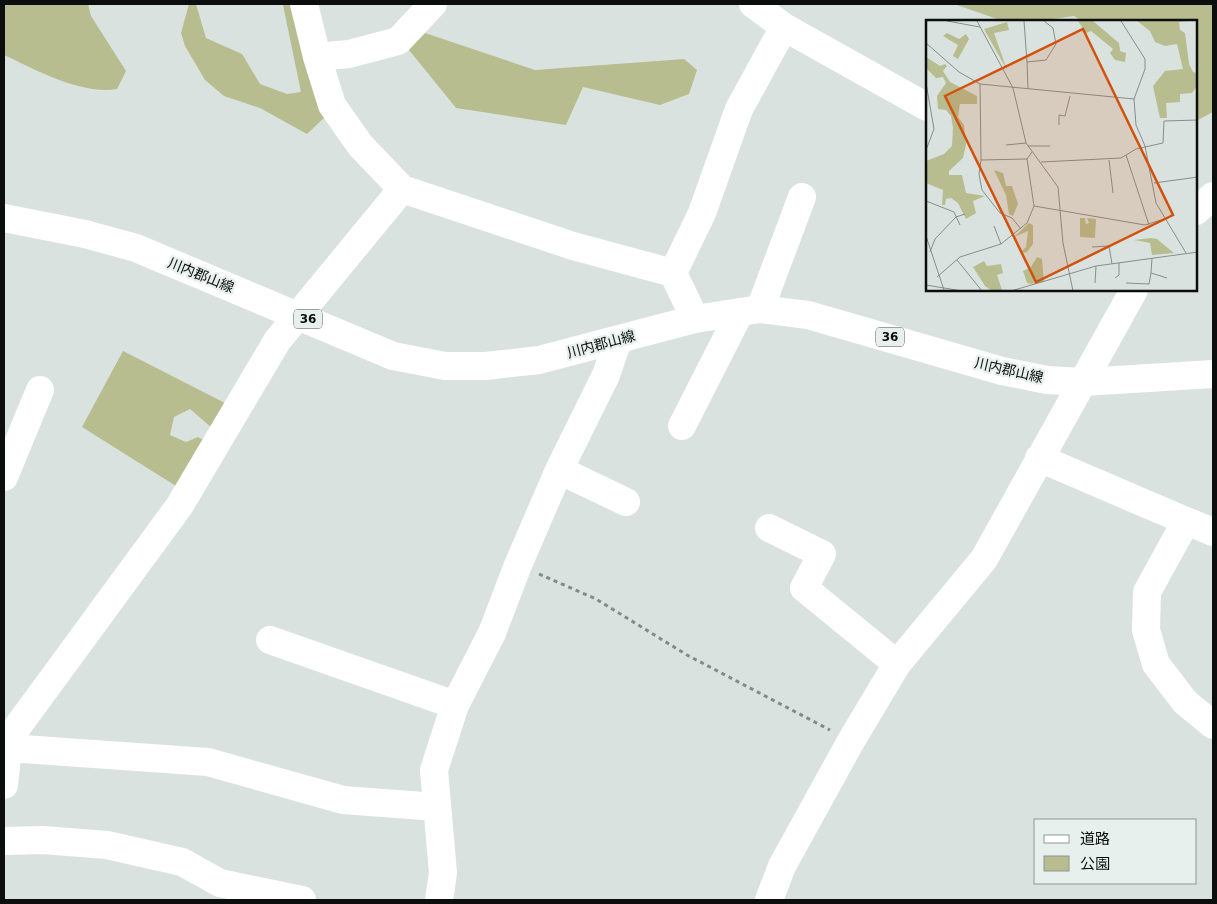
<svg xmlns="http://www.w3.org/2000/svg" width="1217" height="904" viewBox="0 0 1217 904" font-family="'DejaVu Sans','Noto Sans JP',sans-serif">
	<style>
		.green { fill: #b7bd8e }
		.lines { fill: none; stroke-linecap: round; stroke-linejoin: round }
		.path { stroke: #848a88; stroke-width: 3; stroke-dasharray: 4 4; stroke-linecap: butt }
		.minor { stroke: #fff; stroke-width: 28 }
		.major { stroke: #fff; stroke-width: 28 }
		.labels { text-anchor: middle; dominant-baseline: central; stroke-width: 4.5; stroke-linejoin: round; paint-order: stroke }
		.shield { fill: #e7f0ed; stroke: #4d5250; stroke-width: 1 }
		.shield-label { font-size: 12px; font-weight: bold; fill: #0b0e0d }
		.street-label { font-size: 14px; fill: #0b0e0d; stroke: #e7f0ed }
		.inset-road { fill: none; stroke: #878d8b; stroke-width: 1 }
		.view { fill: #d2520c; fill-opacity: 0.15; stroke: #d2520c; stroke-width: 2.5 }
		.inset-edge { fill: none; stroke: #0b0e0d; stroke-width: 2.5 }
	</style>
	<rect width="100%" height="100%" fill="#dae2df"/>
	<!-- green -->
	<path class="green" d="M4 4H88L91 16 126 71 117 89C81 95 36 70 4 55Z
		M189 4H196L206 38 242 54 260 84 287 94 301 92 283 5 295 4 326 116 307 134 260 108 224 96 205 80 185 46 181 33Z
		M954 4H1213V112L1196 121V21H1082L1074 16 1039 21H1003Z
		M425 33 535 70 684 59 697 70 689 94 660 105 583 87 566 125 456 108 409 50Z
		M123 351 225 403 212 428 190 409 174 417 170 435 186 442 198 437 205 441 176 486 82 427Z"/>
	<g class="lines">
		<!-- path -->
		<path class="path" d="M539 574 596 599 687 655 830 730"/>
		<!-- minor -->
		<path class="minor" d="M304 4 317 57 332 105 360 145 402 189 573 246 673 273 695 319
			M753 4 784 27
			M317 57 349 54 398 41 433 4
			M1196 211 1213 196
			M673 273 702 213 739 109 784 27 927 107
			M760 309 802 197
			M682 426 740 312
			M1039 458 1186 521 1147 592 1146 630 1156 664 1185 702 1213 725
			M559 470 626 502
			M4 477 40 390
			M1186 521 1213 532
			M769 528 822 554 804 588 897 664
			M270 640 455 705
			M8 748 208 762 343 800 437 807
			M4 785 8 748 18 726 180 505 277 341 402 189
			M4 841 43 840 107 845 182 862 220 883 302 900
			M439 900 443 873 434 770 455 705 492 633 518 565 559 470 606 375 618 340
			M769 900 782 866 851 741 897 664 984 559 1134 290"/>
		<!-- major -->
		<path class="major" d="M4 218 85 234 136 248 393 356 445 366H486L539 360 695 319 760 309 808 315 1002 371 1047 380 1083 382 1213 374"/>
	</g>
	<g class="labels">
		<!-- shield labels -->
		<g class="shield">
			<rect x="294" y="309.5" width="28" height="19" rx="4"/>
			<rect x="876" y="327.5" width="28" height="19" rx="4"/>
		</g>
		<g class="shield-label">
			<text x="308" y="319">36</text>
			<text x="890" y="337">36</text>
		</g>
		<!-- street labels -->
		<g class="street-label">
			<text transform="translate(201 275) rotate(22)">川内郡山線</text>
			<text transform="translate(601 344) rotate(-15)">川内郡山線</text>
			<text transform="translate(1009 370) rotate(13)">川内郡山線</text>
		</g>
	</g>
	<!-- overview -->
	<g transform="translate(926 20)">
		<rect width="271" height="271" fill="#dae2df"/>
		<path d="M152 1H167L193 23 194 31 200 33 199 42 189 40 184 33 187 29 165 11 160 13ZM211 1H261L253 2 254 10 259 13 263 44 267 52 271 53V66L266 73 254 74V82L240 83 241 98H234L227 66 239 51 257 49 251 24 239 26 229 22 224 11ZM81 2 83 10 68 13 81 50 58 9ZM21 13 33 19 40 14 43 19 32 39 27 36 32 25 17 16ZM0 37 14 46 19 44 21 46 17 51 24 62 51 76V84H34L32 97 38 105 40 125 37 138 23 151V155H36L40 173 59 176 47 181 50 193 40 199 32 183 25 178 20 179 19 185H16L17 170 0 163V141L18 134 26 126 27 108 25 96 20 90 12 89 11 76 20 63 17 57 10 58 1 49ZM68 150 77 153 80 166H86L92 184 87 196 83 194 80 175ZM154 198H159L160 204 163 203 161 198 170 199 169 218 154 217ZM103 203 107 205V224L101 232 94 233 100 227 102 211 88 217ZM225 218 231 219 248 233 226 235 224 223 208 220ZM111 237 116 239 118 262 105 264 101 263 97 251 105 247ZM58 241 61 246 75 244 77 253 71 255 76 270 66 271 59 266 47 247Z" fill="#b7bd8e"/>
		<path class="inset-road" d="M21 1 54 7M51 1 87 68 100 123 132 167 137 223 147 271M98 1 101 42M195 1 219 39V49L208 79 210 105 219 126 230 183 260 233M0 23 33 52 54 64 208 79M0 63 8 109 0 130M54 64 55 140 101 139M102 69 101 42 120 40 130 24 127 8 118 1M133 105V95L139 96 144 76M80 125 100 123M102 126H124M200 135 223 205M55 140 53 154 56 170 74 193 86 198 95 209M183 140 187 173M115 142 195 138 210 129 237 123 238 101 272 100M228 163 272 157M0 181 28 192 34 205M108 186 219 205 238 199M68 206 75 224M0 216 18 270M166 227 183 226 186 244M4 232 9 219 30 197 39 194M226 238 225 253 241 258M31 240 56 271M11 257 34 237 75 224 101 203 108 186 101 139 106 132M189 258 193 255V243M169 263 170 246M200 263 223 264 225 253M0 265 36 271M85 271 170 246 272 232"/>
		<path class="view" d="M157 9 247 195 110 262 19 76Z"/>
		<rect width="271" height="271" class="inset-edge"/>
	</g>
	<!-- border -->
	<rect width="1217" height="904" fill="none" stroke="#0b0e0d" stroke-width="10"/>
	<!-- legend -->
	<rect x="1034" y="819" width="162" height="65" fill="#e7f0ed" stroke="#8f9693"/>
	<rect x="1044" y="835" width="25" height="8" fill="#ffffff" stroke="#8f9693"/>
	<text x="1080" y="844" font-size="15" fill="#0b0e0d">道路</text>
	<rect x="1044" y="856" width="25" height="15" fill="#b7bd8e" stroke="#8f9693"/>
	<text x="1080" y="869" font-size="15" fill="#0b0e0d">公園</text>
</svg>
